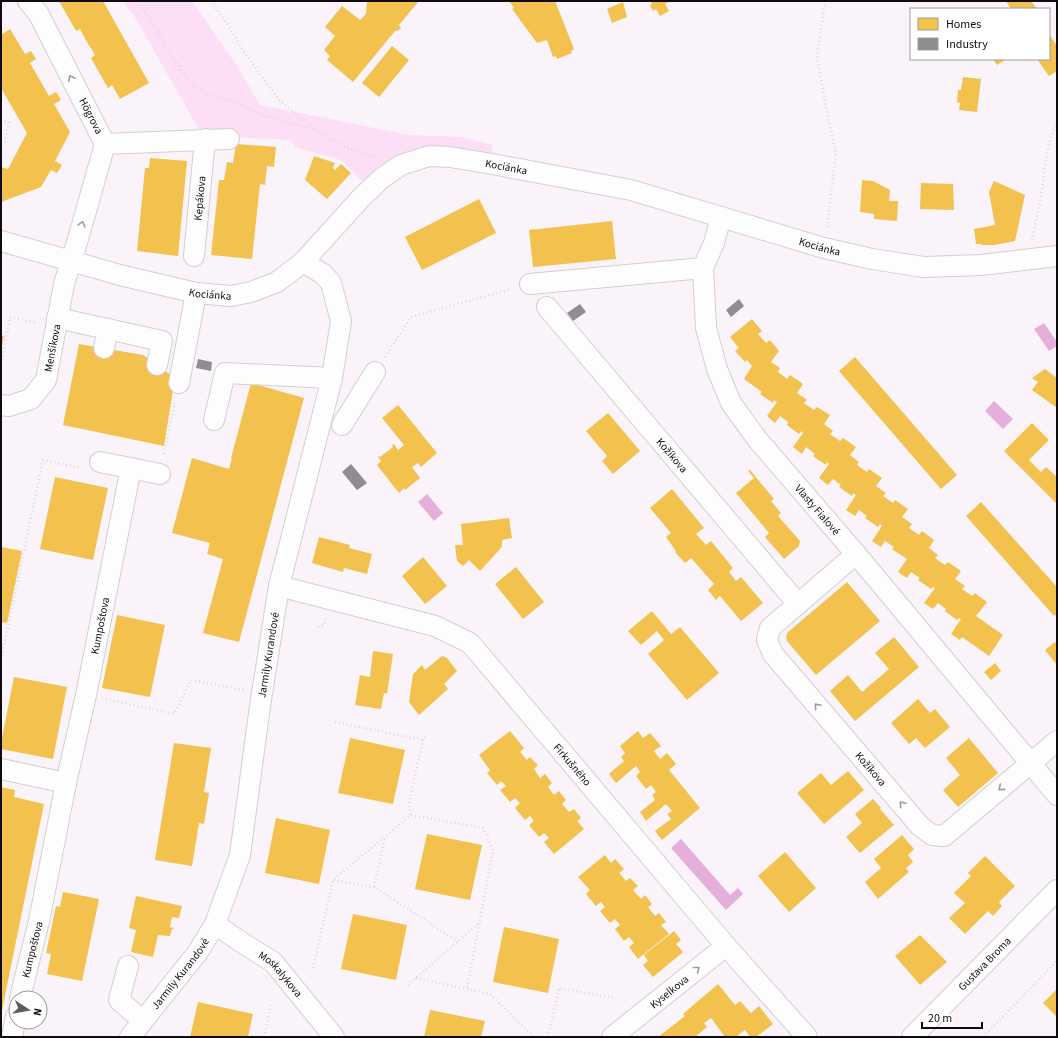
<svg xmlns="http://www.w3.org/2000/svg" width="1058" height="1038" viewBox="0 0 1058 1038" font-family="'Source Sans 3',sans-serif">
	<style>
		.green { fill: #fcdff6 }
		.water { fill: #e5aedb }
		.homes { fill: #f2c14e }
		.industry { fill: #8d8d92 }
		.lines { fill: none; stroke-linecap: round; stroke-linejoin: round }
		.minor-casing { stroke: #d4ced2; stroke-width: 22 }
		.path { stroke: #dbd9da; stroke-width: 2.5; stroke-dasharray: 1 3; stroke-linecap: butt }
		.minor { stroke: #fefdfe; stroke-width: 20 }
		.oneway { stroke: #9f9c9e }
		.labels { text-anchor: middle; dominant-baseline: central; stroke-width: 4; stroke-linejoin: round; paint-order: stroke }
		.street-label { font-size: 11px; fill: #100b0f; stroke: #fff }
	</style>
	<rect width="100%" height="100%" fill="#faf3f9"/>
	<!-- green -->
	<path class="green" d="M122 1H192L237 66 260 105 409 135 461 137 493 145 491 156 447 149 363 182 341 160 294 147 292 140 234 137 201 133 134 16Z"/>
	<!-- water -->
	<path class="water" d="M1044 323 1057 342V346L1049 351 1034 329Z
		M994 401 1013 419 1003 429 985 411Z
		M427 494 443 513 434 521 418 502Z
		M681 839 730 895 738 888 743 894 726 910 671 848Z"/>
	<!-- homes -->
	<path class="homes" d="M59 1H103L149 83 120 99 112 85 108 88 91 58 95 55 87 42 80 29 76 31Z
		M367 1H419L399 25 401 28 399 30 395 31 353 82 327 60 330 56 324 50 335 36 325 27 342 6 360 20 366 14Z
		M509 1H555L574 49 571 51 572 53 557 59 556 56 553 57 547 40 537 43 512 9 514 8Z
		M651 1H667L668 2 665 4 669 11 660 16 656 9 653 11 650 6 652 3Z
		M1006 1H1031L1037 9H1011Z
		M623 2 627 17 612 23 607 9Z
		M10 29 25 54 31 51 36 59 30 63 49 96 56 92 61 100 54 104 70 132 55 161 62 165 57 173 51 170 41 187 1 202V167L8 169 27 133 1 88V35Z
		M1049 34 1057 46V71L1049 76 1037 59H1049Z
		M392 46 409 60 379 97 362 83Z
		M993 59H1007L997 65Z
		M963 77 981 79 977 112 959 110 960 103 957 102 958 90H961Z
		M236 144 276 147 274 167 267 166 265 185 260 184 252 259 211 255 219 180H224L227 162 233 163Z
		M314 156 335 163 333 168 335 170 341 164 351 173 327 199 305 180Z
		M150 158 187 161 178 256 137 251 145 168H149Z
		M862 180 873 181 890 190 889 201H898L897 221 874 219V214L860 212Z
		M994 181 1025 195 1015 241 994 245H982L981 244H976L974 229 995 225 989 192Z
		M921 183 953 184 954 210 920 209Z
		M479 199 496 233 422 270 405 237Z
		M612 221 616 259 533 267 529 230Z
		M752 319 762 331 758 334 766 343 770 340 779 351 771 362 780 368 778 372 787 379 790 375 803 384 797 393 807 400 804 403 814 410 817 407 830 415 824 424 833 431 830 434 840 441 843 438 856 447 850 455 859 462 857 465 867 472 869 469 882 478 876 486 886 493 883 496 893 503 895 500 908 509 902 517 912 524 909 528 919 535 922 531 934 540 929 548 938 555 935 558 945 565 948 562 961 571 955 579 965 586 962 589 972 596 975 593 987 602 976 616 1003 635 989 656 962 637 960 640 951 634 961 619 959 618 957 620 945 611 946 609 938 603 933 609 924 603 935 588 933 587 931 589 918 580 920 578 911 572 907 578 898 572 907 559 892 549 894 547 885 541 881 547 872 541 882 526 880 524 878 527 865 518 867 516 859 510 855 516 846 510 856 495 853 493 852 496 839 487 841 485 833 479 828 485 819 478 829 464 827 462 826 465 813 456 815 454 806 447 802 454 793 447 803 433 801 431 799 434 787 425 788 422 780 416 775 423 767 416 777 402 774 400 773 403 760 394 762 392 744 379 752 366 747 360 745 362 735 351 739 348 730 337Z
		M1 335 4 336 2 346H1Z
		M79 344 143 355 175 378 164 446 63 425Z
		M855 357 957 475 941 489 839 371Z
		M1045 369 1057 378V408L1032 390 1038 382 1032 378Z
		M251 383 304 398 239 642 203 633 223 559 207 554 210 543 172 533 192 458 229 469 232 458H231Z
		M398 405 437 453 421 467 418 463 412 467 420 478 405 490 404 488 399 493 377 465 381 461 378 457 379 456 380 457 393 447 392 445 394 444 398 450 404 445 382 418Z
		M608 413 640 451 613 474 602 461 607 456 586 431Z
		M1032 423 1049 440 1029 460 1041 472 1046 467 1057 477V504L1004 451Z
		M750 470 774 499 771 501 781 513 778 516 800 541 799 546 784 559 765 537 769 533 736 493 754 478 748 471Z
		M55 477 108 488 93 560 40 549Z
		M672 489 704 528 696 534 706 545 711 541 733 568 729 572 736 581 741 577 763 603 741 621 720 596 716 600 708 590 714 584 691 558 685 563 675 552 676 551 666 537 671 533 650 508Z
		M981 502 1057 587V614L1054 616 966 516Z
		M509 518 512 538 502 540V546L500 549 480 571 469 560 463 566 457 561 455 545H463L461 524Z
		M319 537 350 545 349 548 372 554 367 574 344 568 343 572 312 563Z
		M1 547 22 551 7 623 1 622Z
		M423 557 447 586 425 604 402 576Z
		M516 567 544 602 523 619 495 584Z
		M847 582 880 621 816 675 787 641 786 637 788 632Z
		M652 611 671 634 680 627 719 673 687 700 648 654 664 640 657 631 641 645 628 631Z
		M117 615 165 625 150 697 102 688Z
		M894 637 919 667 855 721 830 691 848 675 862 692 889 669 875 653Z
		M1055 642 1057 644V665L1045 650Z
		M373 651 393 654 387 694 384 693 381 709 355 705 360 675 370 677Z
		M442 656 447 658 457 671 444 684 448 689 419 715 409 702 413 674 422 665 425 670Z
		M995 663 1001 671 991 680 984 672Z
		M14 677 67 687 53 759 1 749 2 738Z
		M918 699 930 713 935 709 950 727 925 748 916 738 909 744 891 723Z
		M510 731 524 748 520 752 527 760 530 757 538 765 534 769 540 778 545 774 552 783 548 787 554 795 559 791 566 800 562 804 569 812 574 809 581 818 577 821 584 829 554 854 544 842 549 838 544 833 539 837 529 825 534 821 530 816 525 820 515 808 520 803 515 798 510 802 500 790 506 786 501 781 497 785 487 773 490 770 479 755Z
		M638 731 643 738 650 733 661 746 654 751 660 759 667 753 676 764 669 770 700 808 662 840 655 831 671 819 667 814 672 811 666 804 646 821 640 812 655 800 652 795 656 792 651 785 664 775 646 789 636 776 640 772 636 766 616 783 609 774 624 761 621 757 625 753 620 746Z
		M350 738 405 750 393 804 338 793Z
		M969 738 998 773 958 807 943 790 960 775 946 758Z
		M174 743 211 748 204 792 209 793 204 824 199 823 192 866 155 860Z
		M848 771 864 790 824 824 797 793 821 773 831 785Z
		M1 787 15 790 14 797 44 804 2 1010Z
		M873 799 881 808 880 809 894 825 860 853 846 837 862 823 855 814Z
		M276 818 330 830 319 884 265 873Z
		M427 834 482 845 470 900 415 889Z
		M902 835 914 849 908 855 913 862 906 868 909 872 878 899 865 882 881 868 874 859Z
		M785 852 816 888 789 912 758 876Z
		M605 855 611 863 615 859 624 869 619 873 626 881 630 878 638 886 633 890 641 899 645 895 652 904 648 907 655 916 659 913 666 922 661 925 669 934 638 959 629 947 634 943 629 937 624 941 615 929 620 925 615 919 610 923 600 911 605 907 601 902 596 906 586 894 590 890 578 877Z
		M985 856 1015 886 999 902 1002 906 993 916 988 911 965 934 949 918 965 903 954 893 971 876 968 873Z
		M63 892 99 899 82 981 47 974 51 954 46 953 56 906 60 907Z
		M136 896 182 906 179 918 172 917 170 927 174 928V929H172L170 936 158 935 153 957 131 952 136 930 129 928Z
		M353 914 407 925 396 980 341 969Z
		M504 927 559 939 548 993 493 982Z
		M674 931 681 940 676 944 683 952 653 977 643 965 648 961 644 955Z
		M920 935 947 962 920 985 895 956Z
		M718 984 735 1005 740 1001 751 1013 759 1006 773 1024 756 1037H750L745 1030 738 1035 739 1037H725L711 1018 704 1023 707 1027 695 1037H658L685 1016 683 1014Z
		M1057 989V1017L1043 1003Z
		M198 1002 253 1014 248 1037H190Z
		M430 1010 485 1021 481 1037H424Z"/>
	<!-- industry -->
	<path class="industry" d="M739 299 744 306 731 317 726 310Z
		M580 304 586 312 573 321 567 313Z
		M198 359 212 362 211 371 196 368Z
		M351 464 367 483 357 490 342 472Z"/>
	<g class="lines">
		<defs>
			<g id="minor">
				<path d="M105 144 229 139"/>
				<path id="s1" d="M721 217 714 243 703 268 706 328 717 369 731 403 757 439 856 554 1057 795"/>
				<path id="s2" d="M1 241 120 275 196 293 231 296 251 292 277 282 303 262 361 198 382 178 401 165 429 156 450 157 492 164 631 190 824 248 872 259 924 267 981 265 1057 256"/>
				<path id="s3" d="M194 256 205 139"/>
				<path d="M530 284 703 268"/>
				<path id="s4" d="M547 307 798 604"/>
				<path d="M57 318 162 341 157 365"/>
				<path d="M104 348 108 329"/>
				<path d="M179 383 196 293"/>
				<path id="s5" d="M1 405 9 406 31 399 46 380 64 284 78 239 105 144 38 13 28 1"/>
				<path d="M214 420 225 373 332 378"/>
				<path d="M342 425 375 372"/>
				<path d="M100 462 160 474"/>
				<path id="s6" d="M856 554 770 628 767 640 773 654 920 826 932 835 944 836 1057 741"/>
				<path id="s7" d="M279 586 435 626 470 643 726 946 807 1037"/>
				<path d="M1 769 66 783"/>
				<path id="s8" d="M215 924 241 942 273 962 334 1037"/>
				<path d="M128 966 119 1000 143 1021"/>
				<path id="s9" d="M20 998 39 921 66 783 86 695 131 468"/>
				<path d="M12 1037 16 1016"/>
				<path id="s10" d="M130 1037 198 952 215 924 240 855 260 706 279 586 332 378 341 321 331 283 323 274 303 262"/>
				<path id="s11" d="M612 1037 726 946"/>
				<path id="s12" d="M912 1037 1057 890"/>
			</g>
		</defs>
		<!-- minor casing -->
		<use href="#minor" class="minor-casing"/>
		<!-- path -->
		<path class="path" d="M139 1 171 55 192 85 207 94 234 102 264 116 316 130 347 148 378 157
			M211 1 228 25 244 52 279 100 314 128
			M825 1 817 56 828 118 836 152 827 228
			M1 120 9 122 5 142 1 144
			M1032 240C1035 226 1038 211 1041 197 1045 172 1045 146 1057 122
			M385 357 411 317 511 289
			M1 364 10 317 37 323
			M164 454 175 403
			M318 627 324 625 326 619
			M1 660 43 460 81 468
			M106 699 174 714 191 680 244 690
			M335 722 423 740
			M1 738H2
			M411 815 409 803 423 740 426 735
			M334 880 376 888 458 942
			M374 887 385 837
			M313 968 333 880 411 815 483 828 493 850 467 989
			M416 978 490 994 534 1037
			M408 985 479 923
			M264 1037 271 1005
			M548 1037 559 988 614 998
			M983 1037 1057 961"/>
		<!-- minor -->
		<use href="#minor" class="minor"/>
	</g>
	<!-- one-way arrows -->
	<defs><path id="oneway-chevron" d="M-2-3.5L2.5 0L-2 3.5" fill="none" stroke-width="1.6" stroke-linecap="round" stroke-linejoin="round"/></defs>
	<g class="oneway">
		<use href="#oneway-chevron" transform="translate(71 78) rotate(-117)"/>
		<use href="#oneway-chevron" transform="translate(82 224) rotate(-74)"/>
		<use href="#oneway-chevron" transform="translate(817 706) rotate(-131)"/>
		<use href="#oneway-chevron" transform="translate(1001 788) rotate(140)"/>
		<use href="#oneway-chevron" transform="translate(902 804) rotate(-131)"/>
		<use href="#oneway-chevron" transform="translate(697 969) rotate(-38)"/>
	</g>
	<g class="labels">
		<!-- street labels -->
		<g class="street-label">
			<text transform="translate(91 116) rotate(63)">Högrova</text>
			<text stroke="none"><textPath href="#s2" startOffset="564">Kociánka</textPath></text>
			<text stroke="none"><textPath href="#s3" startOffset="58">Kepákova</textPath></text>
			<text stroke="none"><textPath href="#s2" startOffset="888">Kociánka</textPath></text>
			<text stroke="none"><textPath href="#s2" startOffset="216">Kociánka</textPath></text>
			<text stroke="none"><textPath href="#s5" startOffset="88">Menšíkova</textPath></text>
			<text stroke="none"><textPath href="#s4" startOffset="194">Kožíkova</textPath></text>
			<text stroke="none"><textPath href="#s1" startOffset="331">Vlasty Fialové</textPath></text>
			<text stroke="none"><textPath href="#s9" startOffset="381">Kumpoštova</textPath></text>
			<text stroke="none"><textPath href="#s10" startOffset="417">Jarmily Kurandové</textPath></text>
			<text stroke="none"><textPath href="#s7" startOffset="359">Firkušného</textPath></text>
			<text stroke="none"><textPath href="#s6" startOffset="292">Kožíkova</textPath></text>
			<text stroke="none"><textPath href="#s9" startOffset="50">Kumpoštova</textPath></text>
			<text stroke="none"><textPath href="#s12" startOffset="103">Gustava Broma</textPath></text>
			<text stroke="none"><textPath href="#s10" startOffset="81">Jarmily Kurandové</textPath></text>
			<text stroke="none"><textPath href="#s8" startOffset="83">Moskalykova</textPath></text>
			<text stroke="none"><textPath href="#s11" startOffset="73">Kyselkova</textPath></text>
		</g>
	</g>
	<!-- border -->
	<rect width="1058" height="1038" fill="none" stroke="#100b0f" stroke-width="4"/>
	<!-- legend -->
	<rect x="910" y="8" width="140" height="52" fill="#ffffff" stroke="#9f9d9f"/>
	<rect x="918" y="18" width="20" height="12" fill="#f2c14e" stroke="#9f9d9f"/>
	<text x="946" y="28" font-size="12" fill="#100b0f">Homes</text>
	<rect x="918" y="38" width="20" height="12" fill="#8d8d92" stroke="#9f9d9f"/>
	<text x="946" y="48" font-size="12" fill="#100b0f">Industry</text>
	<!-- north arrow -->
	<g transform="translate(28 1010) rotate(102)"><circle r="19" fill="#ffffff" stroke="#9f9d9f"/>
	<path d="M0-3L7 15L0 10L-7 15Z" fill="#625c61"/>
	<text y="-6" font-size="11" font-weight="bold" text-anchor="middle" fill="#100b0f">N</text>
	</g>
	<!-- scale -->
	<path d="M922 1022v6h60v-6" fill="none" stroke="#100b0f" stroke-width="2"/>
	<text x="928" y="1022" font-size="12" fill="#100b0f" stroke="#ffffff" stroke-width="3" paint-order="stroke">20 m</text>
</svg>
